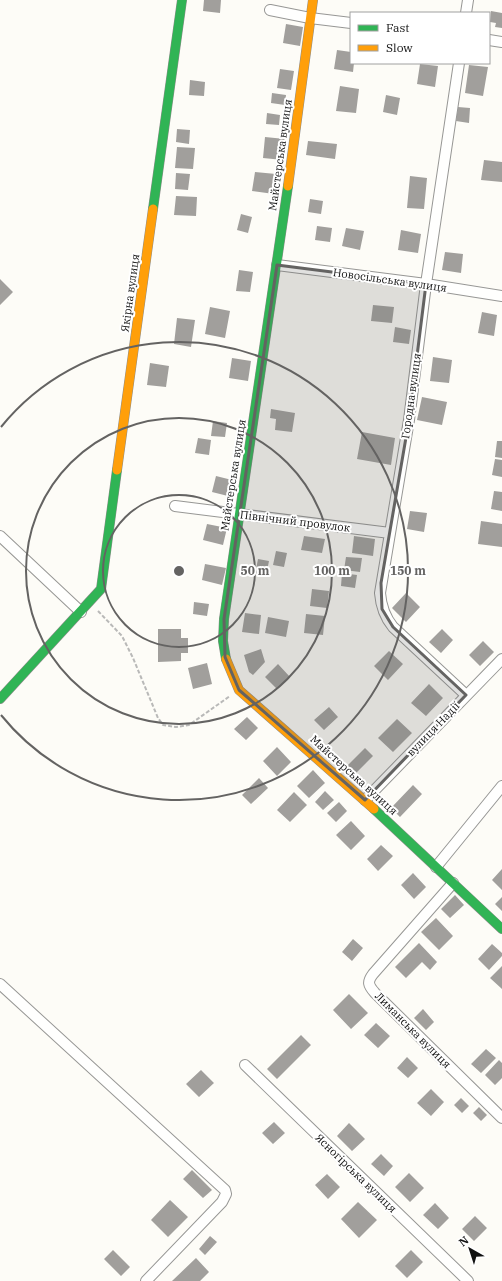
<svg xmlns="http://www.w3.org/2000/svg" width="502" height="1281" viewBox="0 0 502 1281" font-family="'IBM Plex Serif',serif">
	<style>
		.building { fill: #a19f9c }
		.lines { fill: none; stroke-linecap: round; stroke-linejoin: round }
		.street-casing { stroke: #979795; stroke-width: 12 }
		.fast-casing { stroke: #8e8d8b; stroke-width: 10 }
		.slow-casing { stroke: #8e8d8b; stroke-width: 10 }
		.path { stroke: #b9b9b8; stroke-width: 2; stroke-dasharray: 4 2; stroke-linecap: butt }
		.street { stroke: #fffffe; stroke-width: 10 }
		.fast { stroke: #30b455; stroke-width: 9 }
		.slow { stroke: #ff9f0a; stroke-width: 9 }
		.marked { fill: #646362; fill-opacity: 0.2; stroke: #646362; stroke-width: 3; stroke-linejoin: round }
		.ring { fill: none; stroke: #646362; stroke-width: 2 }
		.labels { text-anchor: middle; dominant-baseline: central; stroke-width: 4; stroke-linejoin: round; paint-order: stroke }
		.street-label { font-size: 11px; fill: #111; stroke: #fff }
		.centre { fill: #646362; stroke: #fff; stroke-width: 2 }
		.ring-label { font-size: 12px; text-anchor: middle; font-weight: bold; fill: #646362; stroke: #fff; stroke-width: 4; stroke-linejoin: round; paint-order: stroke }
	</style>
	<rect width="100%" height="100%" fill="#fdfcf7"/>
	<!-- building -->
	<path class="building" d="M204 0H221L220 13 203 11Z
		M491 11 502 13V28L495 27 496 23 490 22Z
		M286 24 303 27 300 46 283 43Z
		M337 50 351 52V63H354L353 72 334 69Z
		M420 64 438 66 435 87 417 84Z
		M469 65 488 67 483 96 465 93Z
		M280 69 294 71 291 90 277 88Z
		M190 80 205 82 204 96 189 95Z
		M340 86 359 89 356 113 336 111Z
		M272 93 286 95 285 105 271 103Z
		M386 95 400 98 397 115 383 112Z
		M458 107 470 108 469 123 456 121Z
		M267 113 280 115 279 125 266 124Z
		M177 129 190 130 189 144 176 142Z
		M265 137 285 139 283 160 263 158Z
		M308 141 337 144 335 159 306 155Z
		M177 147 195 148 193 169 175 168Z
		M484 160 502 162V182L481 180Z
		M255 172 276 174 274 194 252 191Z
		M176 173 190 174 188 190 175 189Z
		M410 176 427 178 424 209 407 208Z
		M176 196 197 197 196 216 174 215Z
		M310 199 323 201 321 214 308 212Z
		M241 214 252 217 248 233 237 230Z
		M317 226 332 228 330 242 315 240Z
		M346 228 364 231 360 250 342 246Z
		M401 230 421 234 418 253 398 250Z
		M445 252 463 254 461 273 442 270Z
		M239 270 253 272 250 292 236 291Z
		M0 279 13 292 0 305Z
		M373 305 394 307 392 323 371 321Z
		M210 307 230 311 225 338 205 334Z
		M482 312 497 315 494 336 478 333Z
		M177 318 195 320 191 347 174 344Z
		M395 327 411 330 409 344 393 342Z
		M433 357 452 360 449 383 430 381Z
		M232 358 251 361 248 381 229 378Z
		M150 363 169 366 166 387 147 385Z
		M422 397 447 402 442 425 417 420Z
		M271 409 295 413 292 432 275 430 276 419 270 418Z
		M213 421 227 423 225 437 211 436Z
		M362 432 395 438 391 465 357 459Z
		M198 438 211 440 209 455 195 453Z
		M497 441H502V458L495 457Z
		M495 459 502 460V477L492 475Z
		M216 476 236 481 232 497 212 492Z
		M494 491 502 492V511L491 509Z
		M410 511 427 513 424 532 407 529Z
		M481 521 502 524V547L478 544Z
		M207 524 227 528 223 545 203 540Z
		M304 536 325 539 322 553 301 550Z
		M354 536 375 539 373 556 352 553Z
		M276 551 287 553 284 567 273 565Z
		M346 557 362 558 360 572 344 570Z
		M258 559 269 561 266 576 255 574Z
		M205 564 226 568 222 585 202 580Z
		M342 573 357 575 355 588 341 586Z
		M312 589 329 591 327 608 310 606Z
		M406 593 420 607 406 622 392 608Z
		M194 602 209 604 207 616 193 614Z
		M245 613 261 615 259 634 242 632Z
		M306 614 325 616 323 635 304 633Z
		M268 617 289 621 286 637 265 633Z
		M158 629H181V638H188V653H181V661L158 662Z
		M442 629 453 640 441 653 429 642Z
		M483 641 494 652 480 666 469 655Z
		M261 649 265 662 253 675 249 672 244 655Z
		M389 651 403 664 388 680 374 666Z
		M207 663 212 684 193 689 188 668Z
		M278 664 290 677 277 689 265 677Z
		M429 684 443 698 426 716 411 703Z
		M329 707 338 717 324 730 314 720Z
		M247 717 258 728 246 740 234 729Z
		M397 719 412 733 393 752 378 738Z
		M277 747 291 762 277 776 263 761Z
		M365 748 373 756 353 776 345 768Z
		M313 770 325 783 309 798 297 786Z
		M259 778 268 788 251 804 242 795Z
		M413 785 422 794 400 817 391 808Z
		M325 791 334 800 323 810 315 802Z
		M294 792 307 805 290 822 277 810Z
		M339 802 347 811 336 822 327 813Z
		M351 821 365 836 351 850 336 835Z
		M381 845 393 856 378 871 367 859Z
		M502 869V890L492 880Z
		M413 873 426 887 414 899 401 885Z
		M455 895 464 905 450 918 441 909Z
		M502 897V911L495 904Z
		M436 918 453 936 439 950 421 932Z
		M353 939 363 948 352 961 342 952Z
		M419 943 437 962 430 970 422 962 406 978 395 967Z
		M492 944 502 953V956L489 970 478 959Z
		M502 966V989L490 978Z
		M349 994 368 1013 351 1029 333 1010Z
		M423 1009 434 1022 426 1030 414 1018Z
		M376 1023 390 1036 378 1048 364 1035Z
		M301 1035 311 1045 277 1079 267 1069Z
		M486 1049 496 1058 481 1073 471 1064Z
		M407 1057 418 1068 408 1078 397 1068Z
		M499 1060 502 1063V1078L495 1085 485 1075Z
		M201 1070 214 1083 199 1097 186 1084Z
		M431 1089 444 1102 431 1116 417 1103Z
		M461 1098 469 1106 462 1113 454 1105Z
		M479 1107 487 1115 481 1121 473 1113Z
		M274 1122 285 1133 273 1144 262 1133Z
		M349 1123 365 1139 352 1151 337 1136Z
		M381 1154 393 1166 384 1176 371 1164Z
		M192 1170 212 1190 203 1198 183 1179Z
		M409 1173 424 1188 410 1202 395 1187Z
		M327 1174 340 1187 328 1199 315 1185Z
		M170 1200 188 1217 168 1237 151 1220Z
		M358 1202 377 1220 359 1238 341 1219Z
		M435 1203 449 1218 438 1229 423 1215Z
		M475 1216 487 1228 474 1241 462 1229Z
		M210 1236 217 1242 205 1255 199 1249Z
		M113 1250 130 1267 121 1276 104 1259Z
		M411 1250 423 1262 407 1278 395 1266Z
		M196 1258 209 1272 200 1281H172Z"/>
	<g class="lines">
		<defs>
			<path id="street" d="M270 10 310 18 351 23
				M466 13 468 0
				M489 40 502 42
				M459 63 426 284 409 420 380 593C381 606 384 616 393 627L466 695
				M277 265 426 284 502 296
				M175 506 390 533
				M0 536 81 612
				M365 800 502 659
				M436 867 502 786
				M453 883 373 974C367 982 368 985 375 993L502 1118
				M0 984 225 1190 226 1194 222 1202 146 1281
				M245 1065 468 1281"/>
			<path id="fast" d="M153 209 182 0
				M226 659 223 641 224 619 288 186
				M0 699 101 589 117 470
				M374 809 502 929"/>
			<path id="slow" d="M288 186 313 0
				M117 470 153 209
				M226 659 239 690 374 809"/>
		</defs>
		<!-- street casing -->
		<use href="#street" class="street-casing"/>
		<!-- fast casing -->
		<use href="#fast" class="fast-casing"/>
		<!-- slow casing -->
		<use href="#slow" class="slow-casing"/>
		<!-- path -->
		<path class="path" d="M98 611 122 636 133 658 158 718 163 725 176 727 189 725 230 696"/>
		<!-- street -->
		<use href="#street" class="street"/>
		<!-- fast -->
		<use href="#fast" class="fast"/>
		<!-- slow -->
		<use href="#slow" class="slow"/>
	</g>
	<!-- marked area -->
	<path class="marked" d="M277 265 426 284 409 420 381 583 382 609 393 627 466 695 365 800 239 690 225 657 224 619Z"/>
	<!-- distance rings -->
	<g class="ring">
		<circle cx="179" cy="571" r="76"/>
		<circle cx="179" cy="571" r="153"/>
		<path d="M1 427A229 229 0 1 1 1 715"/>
	</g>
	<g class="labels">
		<!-- street labels -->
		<g class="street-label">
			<text transform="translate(280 155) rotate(-82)">Майстерська вулиця</text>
			<text transform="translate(390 280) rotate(8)">Новосільська вулиця</text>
			<text transform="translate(130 293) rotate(-82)">Якірна вулиця</text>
			<text transform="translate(411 396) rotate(-82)">Городна вулиця</text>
			<text transform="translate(233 475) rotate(-81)">Майстерська вулиця</text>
			<text transform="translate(295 521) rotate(7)">Північний провулок</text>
			<text transform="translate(433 729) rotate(-46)">вулиця Надії</text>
			<text transform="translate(354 775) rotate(42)">Майстерська вулиця</text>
			<text transform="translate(413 1030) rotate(45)">Лиманська вулиця</text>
			<text transform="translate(356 1173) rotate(44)">Ясногірська вулиця</text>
		</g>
	</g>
	<circle cx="179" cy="571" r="6" class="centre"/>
	<g class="ring-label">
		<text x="255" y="575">50 m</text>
		<text x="332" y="575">100 m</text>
		<text x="408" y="575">150 m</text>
	</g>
	<!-- legend -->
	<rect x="350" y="12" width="140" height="52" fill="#ffffff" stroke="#a0a0a0"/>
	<rect x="358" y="25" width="20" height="6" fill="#30b455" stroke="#a0a0a0"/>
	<text x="386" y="32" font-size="12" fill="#111111">Fast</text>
	<rect x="358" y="45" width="20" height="6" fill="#ff9f0a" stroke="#a0a0a0"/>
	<text x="386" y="52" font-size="12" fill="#111111">Slow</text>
	<!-- north arrow -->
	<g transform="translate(470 1249) rotate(321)" stroke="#ffffff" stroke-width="3" paint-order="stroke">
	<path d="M0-3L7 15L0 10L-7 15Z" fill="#111111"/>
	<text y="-6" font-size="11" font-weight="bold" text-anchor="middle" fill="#111111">N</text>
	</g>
</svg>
